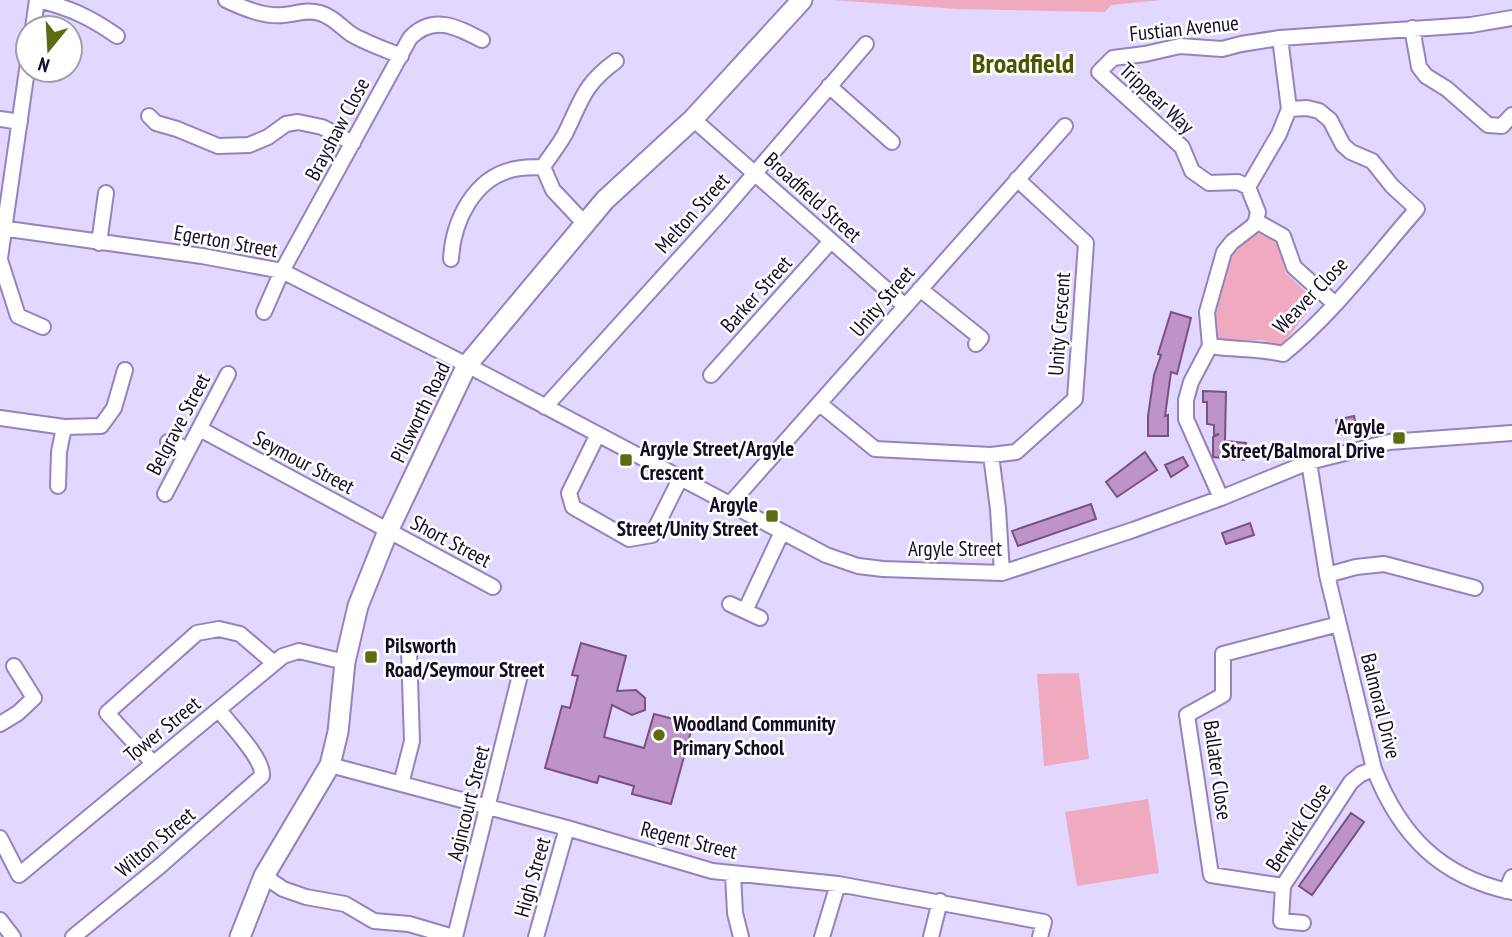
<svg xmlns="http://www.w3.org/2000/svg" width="1512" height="937" viewBox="0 0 1512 937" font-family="'PT Sans Narrow',sans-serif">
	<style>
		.green { fill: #efaac0 }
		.building { fill: #bd93ca; stroke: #795184; stroke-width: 2 }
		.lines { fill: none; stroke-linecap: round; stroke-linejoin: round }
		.street-casing { stroke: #9582bf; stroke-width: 18 }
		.secondary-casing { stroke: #9582bf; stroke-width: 23 }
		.street { stroke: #fff; stroke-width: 14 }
		.secondary { stroke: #fff; stroke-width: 19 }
		.poi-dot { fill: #5d6b13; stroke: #fff; stroke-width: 2.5 }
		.labels { text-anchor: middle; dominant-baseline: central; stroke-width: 5; stroke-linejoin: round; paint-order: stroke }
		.street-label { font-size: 21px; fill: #160d24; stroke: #fff }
		.poi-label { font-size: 21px; font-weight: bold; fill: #160d24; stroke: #fff; text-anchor: start }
		.district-label { font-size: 28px; font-weight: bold; fill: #4b5600; stroke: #fff }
	</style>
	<rect width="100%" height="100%" fill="#e2d7ff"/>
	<!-- green -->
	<path class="green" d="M832 0H1162L1111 5 1105 12 957 9Z
		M1261 233 1276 239 1286 273 1312 298V306L1283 344 1274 345 1262 340 1223 341 1214 334 1212 314 1231 256 1247 239Z
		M1079 673 1089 759 1044 766 1037 674Z
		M1148 799 1159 873 1077 886 1065 812Z"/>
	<!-- building -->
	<path class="building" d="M1171 312 1191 318 1177 374 1171 372 1165 416 1168 415V436H1148V416L1154 375 1161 355 1158 354Z
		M1203 391 1226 392 1225 441 1246 443 1244 460 1213 457V437L1219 434 1214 435V425L1207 424V402H1203Z
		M1354 416 1357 430 1339 435 1336 420Z
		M1145 452 1157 470 1117 497 1106 482Z
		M1183 457 1188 466 1171 477 1165 465Z
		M1091 504 1096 519 1018 546 1012 531Z
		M1250 523 1254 535 1226 544 1222 533Z
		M581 643 626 656 617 691 636 690 645 698V710L632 715 612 705 604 737 644 748 654 714 693 724 671 804 632 794 634 786 599 776 597 783 545 768 562 706 570 708 578 676 572 675Z
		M1351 813 1364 822 1312 895 1299 886Z"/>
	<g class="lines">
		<defs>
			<path id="street" d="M38 0C70 8 90 17 117 36
				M226 0C243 8 264 17 283 15 297 14 306 9 320 13 333 17 340 26 351 34 366 43 384 49 401 56
				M33 28 37 0
				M1412 28 1419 67 1426 76 1447 89 1488 125 1502 126 1512 115
				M829 86 892 142
				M149 116 156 123 177 129 218 146 249 145 268 137 286 124 298 122 322 127 353 143
				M0 119 20 122
				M693 119 905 306
				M543 167C550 156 559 145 565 134 582 100 583 85 616 61
				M543 167 553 190 585 224
				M1248 187 1279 134 1289 109 1280 38
				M1256 221 1283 236 1294 267 1335 304
				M0 228 202 256 282 271 467 365 826 555 858 566 883 569 1002 573 1133 530 1221 498 1309 462 1389 442 1512 433
				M99 243 106 193
				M0 258 28 63
				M451 259C453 221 474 177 515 169 524 167 534 167 543 167
				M0 260 18 316 43 327
				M920 289 981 338 976 344
				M264 312 282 271 410 38C433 14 457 27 482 40
				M1210 346C1235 350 1259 348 1283 354 1334 313 1374 258 1417 209L1392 186 1372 161 1351 152 1343 145 1330 120 1319 111 1307 108 1289 109
				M711 375 831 241
				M820 404 875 449 991 455 1016 452 1075 399 1086 243 1017 179
				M545 407 719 215 866 44
				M0 418 64 427 101 426 114 408 125 370
				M200 429 493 587
				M597 436 569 493 573 507 629 539 652 535 680 479
				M168 442 180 446 187 452
				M991 455 998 509 1002 573
				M1309 462 1327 575 1374 769C1400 835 1440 877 1512 892
				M58 486 59 452 64 427
				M165 494 228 374
				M1221 498 1186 419V400L1191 382 1210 346 1207 312 1224 252 1232 242 1253 226 1256 221 1258 212 1248 187 1238 182 1209 183 1192 171 1182 147 1099 72 1113 58 1145 54 1180 46 1222 49 1241 44 1280 38 1471 25 1512 18
				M730 504 1065 126
				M1327 575 1356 567 1384 564 1475 588
				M730 604 760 618
				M745 611 782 532
				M0 724 18 713 34 698 14 666
				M153 763 107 713 197 633 219 629 240 634 274 663
				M330 765 567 828 712 871 838 884 1044 922 1040 937
				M401 784 412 741 409 650
				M0 838 19 875 283 656 299 651 345 662
				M733 874 735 913 741 937
				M264 876 283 889 306 897 345 904 374 921 409 924 453 937
				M1283 886 1211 875 1187 715 1223 695V654L1339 624
				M1506 891 1512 877
				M0 920 13 937
				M1303 923 1281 921 1283 886 1351 782 1361 774 1374 769
				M73 937 160 866 262 776C264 759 230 725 219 710
				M455 937 519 679
				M536 937 567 828
				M822 937 838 884
				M931 937 940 901"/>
			<path id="secondary" d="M240 937 264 876 330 765 338 732 345 662 358 606 388 531 467 365 605 200 693 119 802 0"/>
		</defs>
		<!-- street casing -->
		<use href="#street" class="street-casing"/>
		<!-- secondary casing -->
		<use href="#secondary" class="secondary-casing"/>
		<!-- street -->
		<use href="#street" class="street"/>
		<!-- secondary -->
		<use href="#secondary" class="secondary"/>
	</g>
	<!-- markers -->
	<g class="poi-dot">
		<rect x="1392" y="431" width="14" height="14" rx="3.5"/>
		<rect x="619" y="453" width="14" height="14" rx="3.5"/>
		<rect x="765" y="509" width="14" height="14" rx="3.5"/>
		<rect x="364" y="650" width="14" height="14" rx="3.5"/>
		<circle cx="659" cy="735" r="7"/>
	</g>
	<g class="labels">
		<!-- street labels -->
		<g class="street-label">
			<text transform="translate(1184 28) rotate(-6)">Fustian Avenue</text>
			<text transform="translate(1157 98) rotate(43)">Trippear Way</text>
			<text transform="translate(337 129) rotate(-62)">Brayshaw Close</text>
			<text transform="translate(813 197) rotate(42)">Broadfield Street</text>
			<text transform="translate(692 213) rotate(-48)">Melton Street</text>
			<text transform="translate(226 241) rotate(10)">Egerton Street</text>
			<text transform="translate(756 294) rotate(-48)">Barker Street</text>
			<text transform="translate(1310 295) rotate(-46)">Weaver Close</text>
			<text transform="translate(882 301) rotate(-49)">Unity Street</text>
			<text transform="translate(1059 324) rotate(-86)">Unity Crescent</text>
			<text transform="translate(420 412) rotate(-64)">Pilsworth Road</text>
			<text transform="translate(178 424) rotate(-62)">Belgrave Street</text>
			<text transform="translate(304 462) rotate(28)">Seymour Street</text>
			<text transform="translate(451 541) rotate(28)">Short Street</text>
			<text x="955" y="548">Argyle Street</text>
			<text transform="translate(1381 706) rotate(76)">Balmoral Drive</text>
			<text transform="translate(162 729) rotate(-39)">Tower Street</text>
			<text transform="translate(1218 770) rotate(82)">Ballater Close</text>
			<text transform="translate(468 803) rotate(-76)">Agincourt Street</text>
			<text transform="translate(1298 827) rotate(-57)">Berwick Close</text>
			<text transform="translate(689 840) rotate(14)">Regent Street</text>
			<text transform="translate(155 842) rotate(-40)">Wilton Street</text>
			<text transform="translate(532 877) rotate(-74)">High Street</text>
		</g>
		<!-- poi labels -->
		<g class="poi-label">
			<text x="1385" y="426" text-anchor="end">Argyle<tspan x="1385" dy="24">Street/Balmoral Drive</tspan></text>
			<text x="640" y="448">Argyle Street/Argyle<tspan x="640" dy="24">Crescent</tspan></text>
			<text x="758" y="504" text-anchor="end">Argyle<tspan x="758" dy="24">Street/Unity Street</tspan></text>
			<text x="385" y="645">Pilsworth<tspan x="385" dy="24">Road/Seymour Street</tspan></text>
			<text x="673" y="723">Woodland Community<tspan x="673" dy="24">Primary School</tspan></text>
		</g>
		<!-- district labels -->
		<g class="district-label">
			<text x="1023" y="62">Broadfield</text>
		</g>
	</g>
	<!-- north arrow -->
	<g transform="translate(49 49) rotate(198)"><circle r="33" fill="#ffffff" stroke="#a29ea7" stroke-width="2"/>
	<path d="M0-5L12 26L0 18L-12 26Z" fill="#5d6b13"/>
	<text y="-10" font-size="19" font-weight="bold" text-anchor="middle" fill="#160d24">N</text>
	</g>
</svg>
